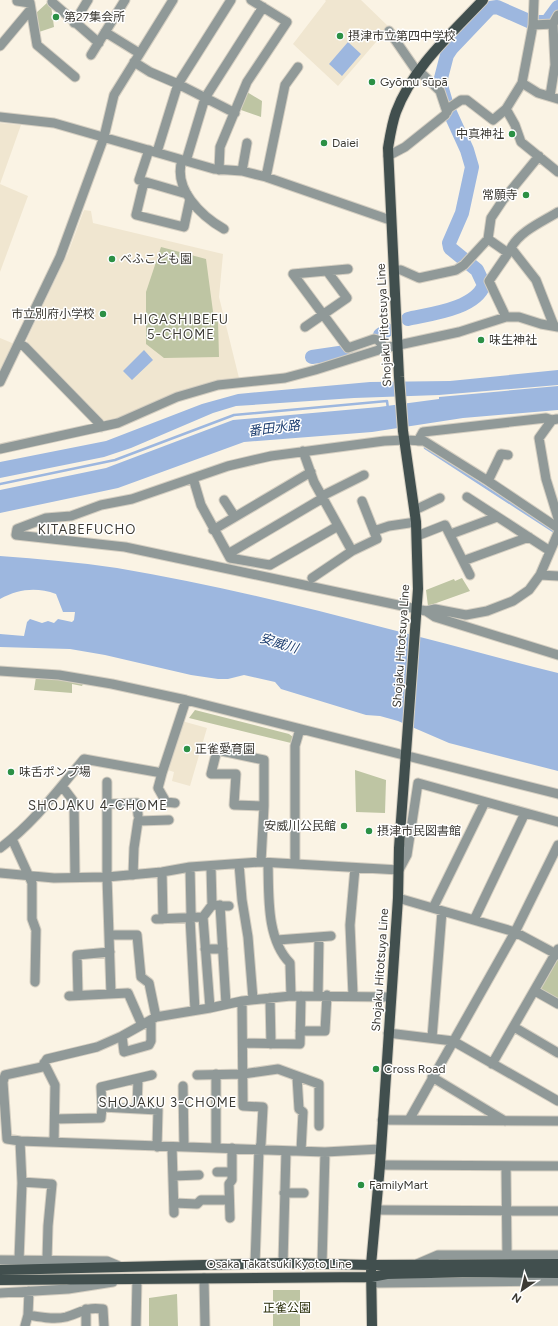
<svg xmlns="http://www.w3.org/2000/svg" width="558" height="1326" viewBox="0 0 558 1326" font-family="Figtree,'Noto Sans JP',sans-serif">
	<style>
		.built { fill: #f0e6d0 }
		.green { fill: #bec5a3 }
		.water { fill: #9db7df }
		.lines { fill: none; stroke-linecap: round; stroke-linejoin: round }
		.stream { stroke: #9db7df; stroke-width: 2.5 }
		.river { stroke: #9db7df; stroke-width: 14 }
		.minor-casing { stroke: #d4cec1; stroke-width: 11 }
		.major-casing { stroke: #d4cec1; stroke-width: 12 }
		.minor { stroke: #909998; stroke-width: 9 }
		.major { stroke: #414f4e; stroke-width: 10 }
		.poi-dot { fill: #2b9045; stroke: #fff; stroke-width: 1.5 }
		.labels { text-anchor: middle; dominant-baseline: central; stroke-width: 3; stroke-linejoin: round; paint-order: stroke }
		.poi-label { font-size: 12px; fill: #3c3a34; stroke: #fff; text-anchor: start }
		.street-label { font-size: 12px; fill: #3c3a34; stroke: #fff }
		.park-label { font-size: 12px; fill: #282d08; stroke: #fff }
		.neighbourhood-label { font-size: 13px; letter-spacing: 1px; fill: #3c3a34; stroke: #fff }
		.water-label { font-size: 13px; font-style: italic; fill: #1d3e70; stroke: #fff }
	</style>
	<rect width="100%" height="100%" fill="#faf3e4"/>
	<!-- built -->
	<path class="built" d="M325 0H361L389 27 338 86 293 44 326 1Z
		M0 123 21 125 0 184 28 196 0 272Z
		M84 210 91 211 93 223 223 254 219 297 239 378 208 384 156 401 113 421 102 420 27 344V339L68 253Z
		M0 338 12 343 13 346 0 373Z
		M182 721 207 728 190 786 172 781 174 772 168 770Z"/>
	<!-- green -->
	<path class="green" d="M48 2 51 5 54 27 39 32 36 13Z
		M247 92 262 101 261 117 241 110Z
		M161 247 206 259 214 319 218 321 219 357 164 358 146 344V292Z
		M462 578 470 591 428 606 426 590 454 579 455 581Z
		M36 677 84 682 82 686 72 684V693L34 690Z
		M195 710 289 734 293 737 291 743 189 718Z
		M355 770 386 780 385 813 356 812Z
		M558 959V1001L539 990 554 960Z
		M273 1290H300V1326H273Z
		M177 1294 178 1326H149V1298Z"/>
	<!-- water -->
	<path class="water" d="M348 42 361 54 342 76 329 64Z
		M144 350 153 360 132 380 123 371Z
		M558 370V385L439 395 354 398 236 406 213 413 131 448 104 457 0 478V462L106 441 202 404 238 394 370 382 450 381Z
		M558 386V410L463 418 372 432 244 442 118 488 0 513V490L106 468 233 420 379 407 439 399V397Z
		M0 556C39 559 78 562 117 568 266 593 412 636 558 673V771L449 743 398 721 380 716 366 715 281 689 275 682 244 675 228 679H218L191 675 105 655 70 649 0 647V634L24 636 27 622 30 619 42 623 48 621 54 623 58 619 72 622 74 620 75 612H63L56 594C36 587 19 589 0 599Z"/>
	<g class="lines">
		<!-- stream -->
		<path class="stream" d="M425 448 556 533
			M0 484 115 460 234 415 387 401 388 409"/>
		<!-- river -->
		<path class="river" d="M408 319C430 314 475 309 484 285L477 270 450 248 449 243 462 213 472 167 467 150 447 106 440 82 447 55 451 49 490 8 497 7 531 22H547L558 7
			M380 335 387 330
			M312 357 346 352"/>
		<defs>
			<path id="minor" d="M534 0 533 25 522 83 506 109 515 125 521 142 558 172
				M17 1 30 3 37 45 75 77
				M52 2 99 43
				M74 23 88 0
				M533 25 553 24 558 15
				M389 31 418 73
				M105 32 139 53
				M0 46 31 9
				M91 55 125 0
				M134 62 150 72 178 84 235 113
				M419 71 440 91 447 112
				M522 83 538 93 558 99
				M550 96 555 65 553 24
				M0 117 54 123 214 169 242 171 266 177 390 220
				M149 150 139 180 187 194
				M157 152 178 84 231 0
				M388 156 405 147 445 115 449 108 461 100H467L493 120 506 109
				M182 160C173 189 201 216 224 229
				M186 161 205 98 263 7
				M219 170 220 147 247 82 287 22 251 0
				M242 171 247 143
				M266 177 285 85 298 67
				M144 182 136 215 184 227 190 199
				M488 239 491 218 503 200 539 156
				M348 269 293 274 348 348 374 339 378 340 385 348
				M394 270H401L419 278 456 270 464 265 488 239 508 253
				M506 317 489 281 511 249
				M554 326 536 280 511 248C520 231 542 222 558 212
				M305 327 347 298 327 271
				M19 343 25 347 99 423 101 427
				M0 382 60 257 104 137 114 95 173 0
				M557 419 552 420 539 438 546 479 558 518
				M418 441 423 432 546 418 552 420
				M0 449 118 423 177 397 218 385 285 378 315 370 385 348 459 332 506 317H519L541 324 558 327
				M303 451 314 482 352 551
				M193 478 201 505 230 558
				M488 481 501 454 508 455
				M322 496 364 475
				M467 497 550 551
				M224 500 235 517
				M415 510 440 498
				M558 528 488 481 424 441 405 440 384 441 271 456 228 466 132 499 101 505 71 516 46 518 17 529 16 535 125 547 426 611 435 617 558 655
				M213 530 311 472
				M374 531 389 526 416 522
				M451 534 497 517
				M417 536 445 525 470 575
				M228 554 323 498
				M230 558 270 565 338 526
				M463 561 529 537
				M540 575 558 576
				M312 578 352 551 377 539 362 501
				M426 611 435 609 466 615 487 611 513 601 529 590 540 575 558 533
				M0 671 59 675 112 684 186 700 558 794
				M162 773 158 788 166 802 175 803
				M107 782V877L111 994
				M65 790 74 802 75 877
				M107 804 137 803 138 815
				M12 839 32 883V919L36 930 35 982
				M0 848C33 824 58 790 84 759L162 773 186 700
				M261 862 264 806V760L217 750 211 774H236L234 805 264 806
				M268 863C269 895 266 939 290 963L291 996
				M239 864 242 900 248 937 253 999
				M295 864V746L300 729
				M190 867 191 913 190 918 195 1010
				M211 867 212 905
				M162 872 163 919
				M0 873 54 878 107 877 162 872 190 867 261 862 399 870 407 855 418 783 558 822
				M133 875 134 848 138 821 169 820
				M398 898 515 932 558 955
				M220 905 226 1004
				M433 908 485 802
				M203 917 210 1008
				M156 919 203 917 212 905 229 906
				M474 920 525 813
				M109 935H137L141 977 149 983 156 1017
				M277 940 331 936
				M205 949H223
				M535 991 558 1004
				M78 995 77 955 110 952
				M318 995 319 937
				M353 995 350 925 355 868
				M69 996 128 993 142 1025
				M270 998 271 1044
				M242 1001 243 1106 263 1107 261 1144 259 1149 255 1264
				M514 1027 558 1053
				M300 1031H325L327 995
				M388 1033 453 1041 558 1101
				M122 1036 124 1052 149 1045 151 1041V1020
				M432 1038 442 911
				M243 1043 300 1044 301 996
				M44 1063 55 1085 54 1142
				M492 1064 558 949
				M216 1074V1147
				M152 1075 101 1087 102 1107 158 1110 157 1147
				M197 1075 243 1074 278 1069 319 1084V1126
				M297 1077 299 1109 303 1112 301 1151
				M432 1077 505 1121
				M183 1086 184 1146
				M137 1109 138 1079
				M55 1119 101 1118 102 1107
				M382 1120 558 1121
				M409 1120 515 932 558 845
				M20 1141 325 1152 380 1149
				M172 1147 174 1213
				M380 1165 558 1166
				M506 1167 507 1255
				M217 1172H231
				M173 1176 199 1175
				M22 1182 52 1184 48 1226 47 1260
				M284 1193H304
				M174 1203 197 1204 201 1200H229
				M376 1210 558 1211
				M230 1218 229 1184 232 1180V1148
				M0 1260 107 1261 119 1266
				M19 1260 22 1183 20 1141 7 1139 3 1082 5 1075 42 1067 47 1059 97 1047 122 1036 156 1017 210 1008 242 1001 291 996 390 997
				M283 1263 286 1151
				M322 1264 325 1152
				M417 1264 438 1255H558
				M371 1277 378 1283 558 1281
				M204 1278 205 1326
				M0 1293 68 1289 113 1282
				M86 1309V1326
				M28 1315C40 1317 54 1320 66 1317 83 1312 84 1307 103 1309L104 1326
				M25 1326 28 1315 29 1291
				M136 1326 137 1280"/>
			<path id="major" d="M0 1270 283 1263 371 1265 558 1264
				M0 1280 371 1277 387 1274 473 1272 558 1273
				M372 1326 371 1265 380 1165 398 898 399 848 418 589 416 522 403 431 399 377 388 148C390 136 392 123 396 112 413 67 451 34 483 0"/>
		</defs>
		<!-- minor casing -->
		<use href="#minor" class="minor-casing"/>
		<!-- major casing -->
		<use href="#major" class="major-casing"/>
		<!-- minor -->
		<use href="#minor" class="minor"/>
		<!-- major -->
		<use href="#major" class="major"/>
	</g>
	<!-- markers -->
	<g class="poi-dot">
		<circle cx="56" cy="17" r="4"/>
		<circle cx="340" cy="36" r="4"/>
		<circle cx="372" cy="82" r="4"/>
		<circle cx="512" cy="134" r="4"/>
		<circle cx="324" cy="143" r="4"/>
		<circle cx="526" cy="195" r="4"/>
		<circle cx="112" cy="259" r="4"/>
		<circle cx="103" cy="314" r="4"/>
		<circle cx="481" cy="340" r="4"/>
		<circle cx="187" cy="749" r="4"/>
		<circle cx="11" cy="772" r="4"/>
		<circle cx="344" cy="826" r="4"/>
		<circle cx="369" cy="831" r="4"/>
		<circle cx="376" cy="1069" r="4"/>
		<circle cx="361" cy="1185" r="4"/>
	</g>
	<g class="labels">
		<!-- poi labels -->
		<g class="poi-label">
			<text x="64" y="17">第27集会所</text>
			<text x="348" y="36">摂津市立第四中学校</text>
			<text x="380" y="82">Gyōmu sūpā</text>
			<text x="504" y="134" text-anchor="end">中真神社</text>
			<text x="332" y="143">Daiei</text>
			<text x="518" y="195" text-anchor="end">常願寺</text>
			<text x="120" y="259">べふこども園</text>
			<text x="95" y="314" text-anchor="end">市立別府小学校</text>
			<text x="489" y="340">味生神社</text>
			<text x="195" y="749">正雀愛育園</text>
			<text x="19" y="772">味舌ポンプ場</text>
			<text x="336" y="826" text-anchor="end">安威川公民館</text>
			<text x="377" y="831">摂津市民図書館</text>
			<text x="384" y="1069">Cross Road</text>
			<text x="369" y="1185">FamilyMart</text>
		</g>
		<!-- street labels -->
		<g class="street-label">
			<text transform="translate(384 325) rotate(-93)">Shojaku Hitotsuya Line</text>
			<text transform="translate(401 646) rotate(-86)">Shojaku Hitotsuya Line</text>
			<text transform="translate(380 970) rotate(-86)">Shojaku Hitotsuya Line</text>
			<text x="279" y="1264">Osaka Takatsuki Kyoto Line</text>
		</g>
		<!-- park labels -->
		<g class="park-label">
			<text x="287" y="1308">正雀公園</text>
		</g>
		<!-- neighbourhood labels -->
		<g class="neighbourhood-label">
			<text x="181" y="319">HIGASHIBEFU<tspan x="181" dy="15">5-CHOME</tspan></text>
			<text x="87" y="529">KITABEFUCHO</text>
			<text x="98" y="805">SHOJAKU 4-CHOME</text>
			<text x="168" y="1102">SHOJAKU 3-CHOME</text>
		</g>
		<!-- water labels -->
		<g class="water-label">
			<text transform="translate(274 428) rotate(-7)">番田水路</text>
			<text transform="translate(279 643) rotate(17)">安威川</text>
		</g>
	</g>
	<!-- north arrow -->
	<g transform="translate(522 1290) rotate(214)" stroke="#ffffff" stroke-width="3" paint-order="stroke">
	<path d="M0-3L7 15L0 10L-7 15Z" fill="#3c3a34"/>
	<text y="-6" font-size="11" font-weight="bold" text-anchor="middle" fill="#3c3a34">N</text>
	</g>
</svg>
